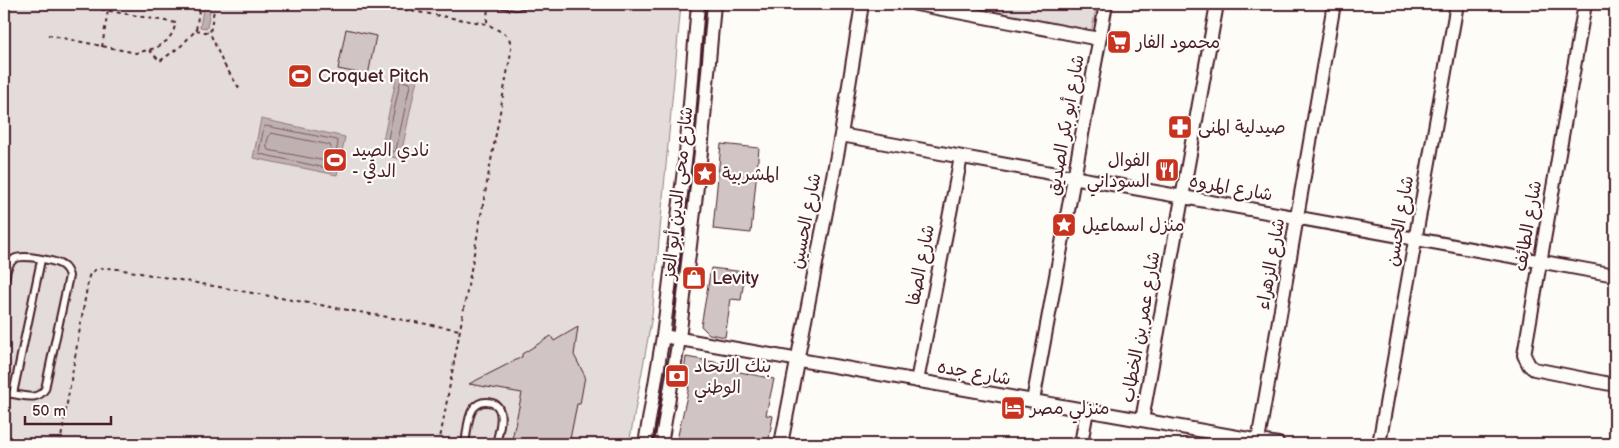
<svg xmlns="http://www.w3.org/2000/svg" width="1619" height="448" viewBox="0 0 1619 448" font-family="'Balsamiq Sans','Playpen Sans Arabic',sans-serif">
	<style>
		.green { fill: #e3dcda; stroke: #967e82 }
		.water { fill: #c0b1b1; stroke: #91777b }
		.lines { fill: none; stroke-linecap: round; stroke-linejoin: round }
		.shore { stroke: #795961; stroke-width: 1 }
		.building { fill: #d0c5c4; stroke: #4a1f2b }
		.lane-casing { stroke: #4a1f2b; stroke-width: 10 }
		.street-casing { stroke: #4a1f2b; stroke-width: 16 }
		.path { stroke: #4a1f2b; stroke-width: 2; stroke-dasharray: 4 4; stroke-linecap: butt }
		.lane { stroke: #fdfcf7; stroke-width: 6 }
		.street { stroke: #fdfcf7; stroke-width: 12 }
		.labels { text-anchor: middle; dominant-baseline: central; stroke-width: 4.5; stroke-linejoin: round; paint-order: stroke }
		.poi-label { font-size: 18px; fill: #4a1f2b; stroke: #fdfcf7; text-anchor: start }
		.street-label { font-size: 18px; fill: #4a1f2b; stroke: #fdfcf7 }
	</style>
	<rect width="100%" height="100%" fill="#fdfcf7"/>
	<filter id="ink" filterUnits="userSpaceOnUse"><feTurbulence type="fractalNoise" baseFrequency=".02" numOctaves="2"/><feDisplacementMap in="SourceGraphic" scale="10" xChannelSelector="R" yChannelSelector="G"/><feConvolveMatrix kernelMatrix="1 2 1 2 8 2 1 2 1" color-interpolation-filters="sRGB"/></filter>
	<g filter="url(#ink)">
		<!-- green -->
		<path class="green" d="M4 4H681L652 316 629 444H4Z
			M946 4H1097L1091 33Z"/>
		<!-- water -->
		<path class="water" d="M204 4H211L207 28 200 27Z
			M397 75 417 79 400 159 380 154Z
			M261 119 345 137 337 175 253 158Z"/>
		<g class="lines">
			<!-- shore -->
			<path class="shore" d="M402 81 409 83 410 85 396 150 394 152 388 151 386 148 400 83Z
				M266 126 337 140 338 143 333 168 331 169 260 154 259 152 264 127Z
				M271 133 330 145 331 148 329 160 326 161 268 150C265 146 268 136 271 133Z"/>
		</g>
		<!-- building -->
		<path class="building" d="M346 29 376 36 368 75 338 69Z
			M721 144 759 148 751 233 713 229Z
			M711 268 745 272 741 300 731 299 725 337 709 334 701 326Z
			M578 327 574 355 585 376 580 404H577L569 444H511L522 393 469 384 522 357V354L551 336 554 341Z
			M686 357 726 364 725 369 774 379 766 415 773 416 768 444H676L689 387 682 385Z"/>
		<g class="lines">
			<defs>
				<path id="lane" d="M502 4 516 6 525 4
					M4 285C6 276 6 265 14 259 22 254 56 260 63 266 67 269 68 272 69 276L45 389C35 404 19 392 4 394
					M13 394 41 260
					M465 444C467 434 467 418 473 409 476 405 480 402 486 402 509 402 499 431 496 444"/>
				<path id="street" d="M916 4 1099 39
					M1585 4 1524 355 1529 365 1534 369 1615 385
					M841 135 1615 275
					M663 336 1278 444
					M917 381 961 157
					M1033 401 1106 4
					M1142 420 1217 4
					M1258 441 1334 4
					M645 444 663 336 686 154 698 4
					M661 444 679 339 701 152 714 4
					M781 444 841 135 862 4
					M1081 444 1087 410
					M1379 444 1457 4"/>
			</defs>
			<!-- lane casing -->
			<use href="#lane" class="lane-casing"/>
			<!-- street casing -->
			<use href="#street" class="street-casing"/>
			<!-- path -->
			<path class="path" d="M215 4 210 33 223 63 241 91
				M372 4 487 24
				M196 30 210 33
				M48 35 136 53 156 48 168 40 173 32 176 23 72 4
				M102 47 108 10
				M149 50 160 61 181 46 196 30 200 4
				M60 444 89 276C96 265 106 268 118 269L460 330
				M439 444 511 52C512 31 501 34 488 24L487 21 488 4"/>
			<!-- lane -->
			<use href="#lane" class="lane"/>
			<!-- street -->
			<use href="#street" class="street"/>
		</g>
	</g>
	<!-- icons -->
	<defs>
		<symbol id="supermarket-square" viewBox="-11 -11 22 22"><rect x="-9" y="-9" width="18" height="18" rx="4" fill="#c8321e" stroke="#fdfcf7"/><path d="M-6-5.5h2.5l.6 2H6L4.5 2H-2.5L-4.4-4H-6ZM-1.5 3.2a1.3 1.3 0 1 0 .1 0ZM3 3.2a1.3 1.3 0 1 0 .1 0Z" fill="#fff"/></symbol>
		<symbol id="stadium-square" viewBox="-11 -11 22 22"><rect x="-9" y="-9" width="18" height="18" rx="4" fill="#c8321e" stroke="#fdfcf7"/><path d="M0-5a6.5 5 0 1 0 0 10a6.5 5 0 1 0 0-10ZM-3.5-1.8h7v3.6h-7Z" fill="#fff"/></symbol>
		<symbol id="pharmacy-square" viewBox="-11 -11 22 22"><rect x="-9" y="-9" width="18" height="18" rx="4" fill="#c8321e" stroke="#fdfcf7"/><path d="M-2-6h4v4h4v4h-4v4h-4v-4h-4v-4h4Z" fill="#fff"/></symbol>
		<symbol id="restaurant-square" viewBox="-11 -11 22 22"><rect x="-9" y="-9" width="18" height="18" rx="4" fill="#c8321e" stroke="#fdfcf7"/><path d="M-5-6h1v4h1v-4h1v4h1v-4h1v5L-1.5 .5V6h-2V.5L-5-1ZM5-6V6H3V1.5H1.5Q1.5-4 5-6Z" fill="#fff"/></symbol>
		<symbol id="sight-square" viewBox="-11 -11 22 22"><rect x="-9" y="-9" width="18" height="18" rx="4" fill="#c8321e" stroke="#fdfcf7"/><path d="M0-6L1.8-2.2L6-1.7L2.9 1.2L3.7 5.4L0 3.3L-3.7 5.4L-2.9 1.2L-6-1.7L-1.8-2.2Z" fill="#fff"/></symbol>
		<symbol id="shop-square" viewBox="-11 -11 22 22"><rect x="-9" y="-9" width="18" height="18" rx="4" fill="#c8321e" stroke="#fdfcf7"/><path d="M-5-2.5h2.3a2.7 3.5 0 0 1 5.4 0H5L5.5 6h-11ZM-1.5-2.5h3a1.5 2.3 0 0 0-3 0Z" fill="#fff"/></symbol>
		<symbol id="bank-square" viewBox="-11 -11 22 22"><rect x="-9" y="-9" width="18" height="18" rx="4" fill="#c8321e" stroke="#fdfcf7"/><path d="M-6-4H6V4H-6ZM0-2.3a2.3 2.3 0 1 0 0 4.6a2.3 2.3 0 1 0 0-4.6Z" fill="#fff"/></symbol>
		<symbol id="hotel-square" viewBox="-11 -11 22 22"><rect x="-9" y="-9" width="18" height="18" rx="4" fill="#c8321e" stroke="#fdfcf7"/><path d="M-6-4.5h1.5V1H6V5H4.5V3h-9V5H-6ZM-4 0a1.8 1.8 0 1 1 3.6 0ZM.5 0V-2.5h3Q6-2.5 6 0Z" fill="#fff"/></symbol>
	</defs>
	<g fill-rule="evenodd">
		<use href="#supermarket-square" x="1105" y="28" width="28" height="28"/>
		<use href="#stadium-square" x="286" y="62" width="28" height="28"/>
		<use href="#pharmacy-square" x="1166" y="113" width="28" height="28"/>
		<use href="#stadium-square" x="321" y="146" width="28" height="28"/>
		<use href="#restaurant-square" x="1153" y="156" width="28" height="28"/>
		<use href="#sight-square" x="691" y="160" width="28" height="28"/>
		<use href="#sight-square" x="1050" y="211" width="28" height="28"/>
		<use href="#shop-square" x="680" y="264" width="28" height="28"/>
		<use href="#bank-square" x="663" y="362" width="28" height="28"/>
		<use href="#hotel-square" x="999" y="394" width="28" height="28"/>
	</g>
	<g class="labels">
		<!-- poi labels -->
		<g class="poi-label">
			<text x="1136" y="42">محمود الفار</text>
			<text x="318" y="76">Croquet Pitch</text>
			<text x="1198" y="127">صيدلية المنى</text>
			<text x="352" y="150">نادي الصيد<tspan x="352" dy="21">- الدقي</tspan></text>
			<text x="1150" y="160" text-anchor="end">الفوال<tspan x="1150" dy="21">السوداني</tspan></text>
			<text x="722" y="174">المشربية</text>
			<text x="1082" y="225">منزل اسماعيل</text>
			<text x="712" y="278">Levity</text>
			<text x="694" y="366">بنك الاتحاد<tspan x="694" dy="21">الوطني</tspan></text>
			<text x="1030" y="408">منزلي مصر</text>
		</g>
		<!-- street labels -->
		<g class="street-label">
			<text transform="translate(1066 125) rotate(-80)">شارع أبو بكر الصديق</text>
			<text transform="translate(1231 188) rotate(10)">شارع المروه</text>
			<text transform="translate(678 193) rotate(-84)">شارع محى الدين أبو العز</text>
			<text transform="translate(806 221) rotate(-79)">شارع الحسين</text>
			<text transform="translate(1400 221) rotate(-80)">شارع الحسن</text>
			<text transform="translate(1528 226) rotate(-80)">شارع الطائف</text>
			<text transform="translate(1271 264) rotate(-80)">شارع الزهراء</text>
			<text transform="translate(921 265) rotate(-79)">شارع الصفا</text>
			<text transform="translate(1141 327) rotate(-80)">شارع عمر بن الخطاب</text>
			<text transform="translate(974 373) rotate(10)">شارع جده</text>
		</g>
	</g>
	<!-- margin -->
	<rect width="1619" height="448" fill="none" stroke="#fdfcf7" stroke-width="20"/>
	<rect x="10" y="10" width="1599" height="428" fill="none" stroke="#4a1f2b" stroke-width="2" filter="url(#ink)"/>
	<!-- scale -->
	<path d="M25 416v8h86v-8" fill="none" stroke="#4a1f2b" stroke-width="2.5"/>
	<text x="32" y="416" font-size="15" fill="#4a1f2b" stroke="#fdfcf7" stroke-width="4" paint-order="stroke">50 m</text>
</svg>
